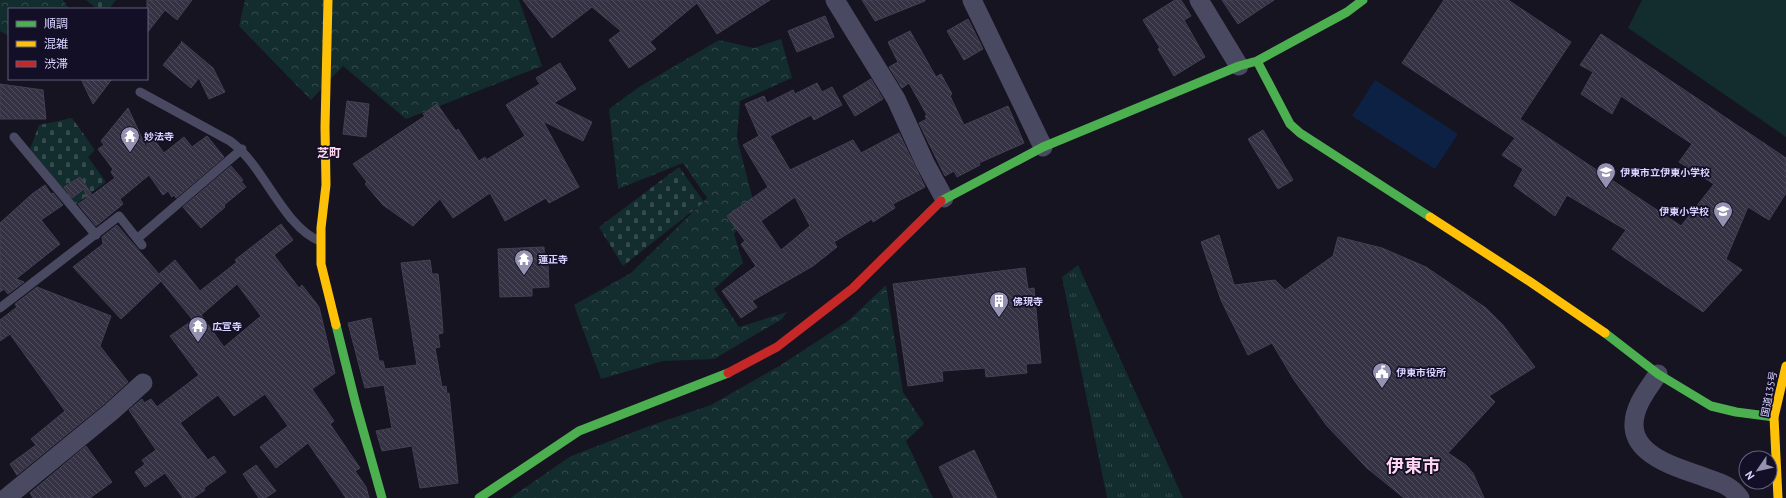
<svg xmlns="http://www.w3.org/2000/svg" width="1786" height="498" viewBox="0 0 1786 498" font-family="'PT Sans','Noto Sans JP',sans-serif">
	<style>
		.grass { fill: url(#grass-tufts) }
		.forest { fill: url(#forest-crowns) }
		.cemetery { fill: url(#cemetery-stones) }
		.pitch { fill: #132c2d }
		.water { fill: #0d2144 }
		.building { fill: url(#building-back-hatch); stroke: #433f54; fill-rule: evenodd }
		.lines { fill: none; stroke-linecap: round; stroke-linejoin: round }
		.lane { stroke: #4a4962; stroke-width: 9 }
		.street { stroke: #4a4962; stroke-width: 19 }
		.fast { stroke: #4caf50; stroke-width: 9 }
		.slow { stroke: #ffc107; stroke-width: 9 }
		.jam { stroke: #c62828; stroke-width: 9 }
		.labels { text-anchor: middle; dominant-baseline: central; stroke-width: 3.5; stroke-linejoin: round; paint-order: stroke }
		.poi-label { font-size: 10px; font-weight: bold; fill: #d9d4ff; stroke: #130f26; text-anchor: start }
		.street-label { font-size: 10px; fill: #d9d4ff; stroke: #130f26 }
		.quarter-label { font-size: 12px; font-weight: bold; fill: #ffd6f0; stroke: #130f26 }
		.town-label { font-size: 18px; font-weight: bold; fill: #ffd6f0; stroke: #130f26 }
	</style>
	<defs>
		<pattern id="grass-tufts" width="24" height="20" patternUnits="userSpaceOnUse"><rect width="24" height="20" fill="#132c2d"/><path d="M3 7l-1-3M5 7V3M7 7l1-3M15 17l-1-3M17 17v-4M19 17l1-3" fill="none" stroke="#354a4c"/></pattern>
		<pattern id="forest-crowns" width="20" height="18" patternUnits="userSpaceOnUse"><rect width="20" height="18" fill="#132c2d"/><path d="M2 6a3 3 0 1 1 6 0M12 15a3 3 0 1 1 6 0" fill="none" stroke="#354a4c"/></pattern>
		<pattern id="cemetery-stones" width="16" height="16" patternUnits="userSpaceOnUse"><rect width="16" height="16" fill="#132c2d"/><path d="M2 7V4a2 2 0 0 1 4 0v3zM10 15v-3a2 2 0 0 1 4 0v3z" fill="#354a4c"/></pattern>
		<pattern id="building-back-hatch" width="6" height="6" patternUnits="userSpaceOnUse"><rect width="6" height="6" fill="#343243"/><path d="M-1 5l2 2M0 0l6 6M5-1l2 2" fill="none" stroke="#514f5f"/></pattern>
	</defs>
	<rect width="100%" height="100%" fill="#161421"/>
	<!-- grass -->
	<path class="grass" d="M1078 265 1183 498H1107L1062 277Z"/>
	<!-- forest -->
	<path class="forest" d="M0 0H63L69 9H9V36L0 31Z
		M245 0H519L542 66 406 119 343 66 311 100 239 26Z
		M781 39 792 78 740 101 737 138 754 204 734 234 743 263 714 289 739 327 787 312 782 319 714 359 663 361 601 379 574 305 631 273 707 198 683 163 618 189 609 109 639 87 719 40 754 48Z
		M886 285 903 392 924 424 906 441 933 498H510L571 456 652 425 711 405 781 365 848 321Z"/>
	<!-- cemetery -->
	<path class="cemetery" d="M86 0H116L109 9H97Z
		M72 118 95 150 88 157 106 182 76 204 30 149 39 125Z
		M679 167 704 202 623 266 599 227Z"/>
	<!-- pitch -->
	<path class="pitch" d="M1642 0H1786V137L1628 28Z"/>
	<!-- water -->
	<path class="water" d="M1375 80 1458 134 1435 169 1352 116Z"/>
	<!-- building -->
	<path class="building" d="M147 0H192L177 20 165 10 147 33Z
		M523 0H770L717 34 697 3 650 42 656 49 629 68 609 40 621 31 592 7 552 38Z
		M862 0H925V1L875 21Z
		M1175 0H1181L1191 16 1184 20 1205 57 1174 76 1158 49 1160 48 1143 20Z
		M1222 0H1274L1238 24Z
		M1444 0H1508L1571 42 1520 119 1681 226 1714 184 1679 162 1692 144 1621 96 1612 114 1581 94 1593 72 1580 65 1601 34 1786 158V193L1769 220 1748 207 1726 259 1742 270 1703 312 1612 249 1626 230 1567 195 1555 216 1514 186 1523 169 1502 155 1515 138 1402 63Z
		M825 16 834 37 797 52 788 31Z
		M968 19 983 49 964 60 947 31Z
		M910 31 936 77 941 74 952 94 950 96 964 125 1008 106 1024 143 979 163 980 165 957 177 954 171 945 176 919 123 927 119 925 116 927 115 909 83 902 88 889 67 898 62 888 42Z
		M181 41 213 68 225 92 209 99 199 78 191 88 163 65 182 42Z
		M560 63 576 89 554 103 592 122 583 141 543 121 579 187 549 203 546 198 505 221 490 193 453 218 440 199 413 226 383 205 365 184 367 182 353 164 425 116 423 114 437 104 456 131 458 129 479 161 485 157 486 160 525 136 506 105 540 84 536 78Z
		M81 79H112L93 104Z
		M871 79 883 99 855 116 843 96Z
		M817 83 822 92 832 87 842 105 814 120 811 115 770 136 790 170 853 140 861 153 899 133 925 187 893 204 895 208 873 222 872 219 834 242 837 247 813 266 752 301 757 307 741 318 722 291 756 266 741 244 745 241 727 216 768 187 743 145 759 136 745 104 764 96 767 103 793 90 795 94ZM795 197 810 226 781 250 761 221Z
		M0 84 43 90 46 119H0Z
		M347 101 369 104 366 137 343 134Z
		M128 108 147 149V130L164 153 184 137 192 147 207 136 224 157 176 198 174 195 172 197 168 191 163 195 149 175 120 199 123 204 96 226 78 204 87 198 84 189 72 198 64 187 80 177 92 195 115 178 111 172 113 169 98 149 104 145 101 141Z
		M1263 130 1293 180 1278 189 1248 139Z
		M231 166 243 180 241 181 246 187 224 205 225 207 201 228 183 207Z
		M45 185 51 194 53 193 63 205 41 220 60 244 16 279 24 282 8 294 4 289 0 292V223L32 194Z
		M281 224 293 240 274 255 299 288 302 285 319 307 335 373 312 389 334 421 330 424 360 468 355 471 366 487 369 498H346L308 443 276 468 260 447 288 426 265 394 234 416 218 395 180 423 208 460 214 456 226 472 204 488 205 490 193 498H183L165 473 145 487 135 472 145 464 142 460 156 450 129 410 142 399 144 403 151 399 157 407 199 375 170 336 193 320 161 281 121 319 73 267 103 244 102 237 117 225 159 274 175 260 200 291 237 262 235 260ZM237 284 261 316 224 347 201 315Z
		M1219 235 1234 285 1275 280 1285 290 1333 256 1338 237 1382 248 1426 267 1486 308 1503 325 1535 367 1489 396 1495 402 1448 453 1466 465 1473 473 1484 498H1404L1367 468 1327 426 1294 380 1272 343 1248 355 1221 300 1201 242Z
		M544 247 545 265H548L549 287 532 288V296L500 297 498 249Z
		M430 260 432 274H438L440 292 443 333 438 334 440 347 435 348 442 387 446 386 447 394 449 393 458 483 420 488 412 446 382 451 376 431 392 428 384 385 365 388 348 323 371 318 379 361H383L385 369 417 365 401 263Z
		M1025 268 1028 289 1034 288 1041 363 1026 364 1027 373 986 377 985 368 942 371 943 381 908 386 893 284Z
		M37 287 111 316 100 346 128 382 104 404 17 475 10 464 36 445 31 439 65 411 10 334 0 341V320L17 307 15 304Z
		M86 446 112 482 90 498H33L30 493Z
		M974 450 997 498H954L939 467Z
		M256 465 276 491 265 498H259L243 474Z"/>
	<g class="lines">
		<!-- lane -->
		<path class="lane" d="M140 92 230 141C264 165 283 227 320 241
			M14 137 96 235
			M138 238 242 149
			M0 308 119 216 142 245"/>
		<!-- street -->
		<path class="street" d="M835 0 896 99 925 163 944 198
			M972 0 1043 147
			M1199 0 1239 66
			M1658 374C1652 383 1645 392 1640 402 1616 451 1670 465 1704 477 1720 483 1729 484 1740 498
			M6 498 111 412 143 383"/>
		<!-- fast -->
		<path class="fast" d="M1257 61 1290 124 1300 133 1430 217
			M941 201 1043 147 1239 66 1257 61 1347 12 1363 0
			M336 325 356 405 382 498
			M1605 333 1658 374 1711 406 1736 412 1774 417
			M479 498 579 431 728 373"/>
		<!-- slow -->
		<path class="slow" d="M328 0 325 127 326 185 321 228V264L336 325
			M1430 217 1529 281 1605 333
			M1778 498 1774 417 1786 366"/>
		<!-- jam -->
		<path class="jam" d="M728 373 777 347 853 288 941 201"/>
	</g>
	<!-- icons -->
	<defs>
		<symbol id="temple-pin" viewBox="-11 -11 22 30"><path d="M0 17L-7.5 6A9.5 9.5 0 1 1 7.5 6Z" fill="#9591b1" stroke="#130f26"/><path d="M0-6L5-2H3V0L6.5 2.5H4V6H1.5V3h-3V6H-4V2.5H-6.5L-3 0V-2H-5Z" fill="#fff"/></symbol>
		<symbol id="school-pin" viewBox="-11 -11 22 30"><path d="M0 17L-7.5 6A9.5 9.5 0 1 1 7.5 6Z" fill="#9591b1" stroke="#130f26"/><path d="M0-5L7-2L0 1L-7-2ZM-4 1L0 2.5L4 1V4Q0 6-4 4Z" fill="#fff"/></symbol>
		<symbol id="building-pin" viewBox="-11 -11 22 30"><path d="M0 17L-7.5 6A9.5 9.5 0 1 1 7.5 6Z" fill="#9591b1" stroke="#130f26"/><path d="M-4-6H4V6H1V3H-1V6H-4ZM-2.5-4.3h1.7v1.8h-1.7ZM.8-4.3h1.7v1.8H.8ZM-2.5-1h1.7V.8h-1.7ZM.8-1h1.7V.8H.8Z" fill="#fff"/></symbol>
		<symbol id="civic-pin" viewBox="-11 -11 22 30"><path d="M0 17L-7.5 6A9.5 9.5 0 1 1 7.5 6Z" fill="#9591b1" stroke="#130f26"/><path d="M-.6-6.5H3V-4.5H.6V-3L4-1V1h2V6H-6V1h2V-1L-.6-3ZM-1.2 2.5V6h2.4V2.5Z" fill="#fff"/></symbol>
	</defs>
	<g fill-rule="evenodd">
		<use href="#temple-pin" x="119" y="125" width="22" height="30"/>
		<use href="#school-pin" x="1595" y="161" width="22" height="30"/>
		<use href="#school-pin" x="1712" y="200" width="22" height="30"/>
		<use href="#temple-pin" x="513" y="248" width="22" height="30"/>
		<use href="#building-pin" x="988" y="290" width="22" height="30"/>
		<use href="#temple-pin" x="187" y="315" width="22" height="30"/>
		<use href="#civic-pin" x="1371" y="361" width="22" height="30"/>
	</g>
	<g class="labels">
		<!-- poi labels -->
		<g class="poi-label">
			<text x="144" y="136">妙法寺</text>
			<text x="1620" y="172">伊東市立伊東小学校</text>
			<text x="1709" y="211" text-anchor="end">伊東小学校</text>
			<text x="538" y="259">蓮正寺</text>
			<text x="1013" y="301">佛現寺</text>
			<text x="212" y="326">広宣寺</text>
			<text x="1396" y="372">伊東市役所</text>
		</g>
		<!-- street labels -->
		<g class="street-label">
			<text transform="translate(1769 394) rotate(-79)">国道135号</text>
		</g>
		<!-- quarter labels -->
		<g class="quarter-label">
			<text x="329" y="152">芝町</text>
		</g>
		<!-- town labels -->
		<g class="town-label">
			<text x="1413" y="465">伊東市</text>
		</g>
	</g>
	<!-- legend -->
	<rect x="8" y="8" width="140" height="72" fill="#130f26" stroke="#625e7d"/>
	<rect x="16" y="21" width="20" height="6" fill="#4caf50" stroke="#625e7d"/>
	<text x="44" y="28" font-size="12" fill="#d9d4ff">順調</text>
	<rect x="16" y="41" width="20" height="6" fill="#ffc107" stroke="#625e7d"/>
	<text x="44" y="48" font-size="12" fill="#d9d4ff">混雑</text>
	<rect x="16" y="61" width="20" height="6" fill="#c62828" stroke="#625e7d"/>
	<text x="44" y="68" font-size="12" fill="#d9d4ff">渋滞</text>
	<!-- north arrow -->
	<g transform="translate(1758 470) rotate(236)"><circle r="19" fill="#130f26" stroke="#625e7d"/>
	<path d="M0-3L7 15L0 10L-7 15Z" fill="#9591b1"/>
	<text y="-6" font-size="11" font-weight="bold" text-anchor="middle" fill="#d9d4ff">N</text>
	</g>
</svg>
